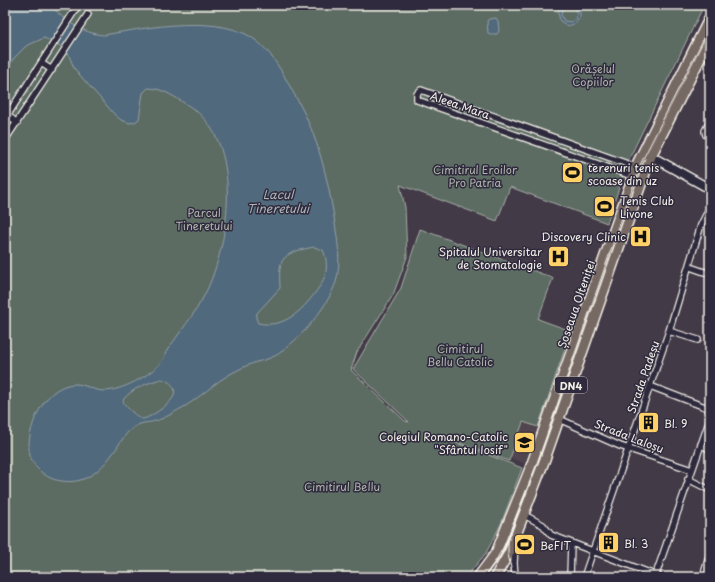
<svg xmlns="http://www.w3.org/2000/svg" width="715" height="582" viewBox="0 0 715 582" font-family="'Playpen Sans',sans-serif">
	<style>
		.built { fill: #514550 }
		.green { fill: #5c6c64; stroke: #a8aea6 }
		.water { fill: #51697b; stroke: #929fa7; fill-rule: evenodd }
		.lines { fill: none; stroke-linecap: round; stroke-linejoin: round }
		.street-casing { stroke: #f4f1e8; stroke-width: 8 }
		.secondary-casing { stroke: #f4f1e8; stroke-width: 11 }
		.primary-casing { stroke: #f4f1e8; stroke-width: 12 }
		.street { stroke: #2f2a3d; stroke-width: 5.5 }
		.secondary { stroke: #2f2a3d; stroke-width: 8 }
		.primary { stroke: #766964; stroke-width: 9 }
		.tram { stroke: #f4f1e8; stroke-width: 1 }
		.labels { text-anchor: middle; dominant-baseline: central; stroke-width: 3; stroke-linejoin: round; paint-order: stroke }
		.shield { fill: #2f2a3d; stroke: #b9b5b5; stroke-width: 1 }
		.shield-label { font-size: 10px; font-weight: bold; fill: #f4f1e8 }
		.park-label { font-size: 11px; fill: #b0b5ad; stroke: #2f2a3d }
		.street-label { font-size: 11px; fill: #f4f1e8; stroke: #2f2a3d }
		.poi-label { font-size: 11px; fill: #f4f1e8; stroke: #2f2a3d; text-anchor: start }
		.water-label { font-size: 12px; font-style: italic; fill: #abb4b7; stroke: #2f2a3d }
	</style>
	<rect width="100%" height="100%" fill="#433a48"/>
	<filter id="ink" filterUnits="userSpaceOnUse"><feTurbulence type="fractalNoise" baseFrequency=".025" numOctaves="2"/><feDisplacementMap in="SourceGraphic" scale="8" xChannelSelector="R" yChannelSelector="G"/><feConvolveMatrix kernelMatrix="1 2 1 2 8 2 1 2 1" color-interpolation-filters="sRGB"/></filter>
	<g filter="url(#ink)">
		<!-- built -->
		<path class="built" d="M523 421 538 427 525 463 510 458Z"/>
		<!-- green -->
		<path class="green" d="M5 5H704L628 161 607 223 510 187 497 221 400 185 405 207 407 257 393 295 357 352 351 370 405 421 409 422 353 369 401 288 420 229 553 278 538 319 571 331 538 427 523 422 509 461 431 433 522 468 501 524 486 553 466 577H5Z"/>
		<!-- water -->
		<path class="water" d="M5 5H51C63 21 85 34 104 35 145 28 223 12 258 42 276 57 286 80 298 101 318 137 327 176 334 217 337 238 342 261 336 282 328 305 306 332 287 347 283 351 276 356 270 358 264 361 257 361 251 364 245 366 238 370 232 373 215 382 200 398 182 408 174 412 164 419 155 421 150 423 145 422 140 424 128 428 122 440 116 449 103 468 87 485 62 481 53 480 47 477 40 471 32 464 28 454 29 443 31 419 47 385 75 384 85 384 94 391 104 391 121 391 152 375 162 361 164 359 165 355 166 352 179 333 195 314 205 294 230 244 245 140 189 106 176 98 163 88 148 88L143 93 139 119 135 122 130 123 121 120 115 115 84 80 74 68 68 53 59 45 44 38 26 46 14 58 5 73ZM314 247 323 250C326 257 327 263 326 271 325 279 320 286 315 293 302 311 283 329 258 323L256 318 257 313 280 288C280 281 279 275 280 269 281 252 300 250 314 247ZM161 379C171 381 179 389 172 399 168 405 150 418 143 419 139 419 135 414 132 412 128 408 124 405 123 400 132 388 148 383 161 379Z
			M562 5H576L580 11V17L576 23 568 26 560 21 558 12ZM567 6 573 7 577 13 576 19 571 22 564 21 561 15 562 10Z
			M496 18 498 21 499 31 497 34H490L488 33 487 21 489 19Z"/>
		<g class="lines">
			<defs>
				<path id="street" d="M41 63 52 70
					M7 115 17 123
					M5 119 77 7
					M710 121 705 131 706 135 710 137
					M5 140 88 14
					M632 176 417 100V94L421 90 636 167
					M690 267 710 274
					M669 331 698 340
					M650 386 705 407 710 410
					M559 419 620 446 692 470
					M701 444 710 450
					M688 479 710 490
					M524 516 528 517 543 525 551 535 660 577
					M515 577 514 563 515 545
					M570 577 571 543
					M584 577 669 331 701 225 710 207
					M655 577 710 419
					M703 577 710 553"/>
				<path id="secondary" d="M647 154 710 189"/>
				<path id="primary" d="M478 577 496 553 531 466 638 162 710 17
					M495 577 509 553 545 459 651 156 710 39"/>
			</defs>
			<!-- street casing -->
			<use href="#street" class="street-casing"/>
			<!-- secondary casing -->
			<use href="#secondary" class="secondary-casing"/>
			<!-- primary casing -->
			<use href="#primary" class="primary-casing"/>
			<!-- street -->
			<use href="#street" class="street"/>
			<!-- secondary -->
			<use href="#secondary" class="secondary"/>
			<!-- primary -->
			<use href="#primary" class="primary"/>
			<!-- tram -->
			<path class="tram" d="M508 538V554L513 577
				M484 577 496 560 504 546 536 466 641 163 710 26
				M488 577 498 574 506 577"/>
		</g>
	</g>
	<!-- icons -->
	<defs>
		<symbol id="stadium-square" viewBox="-11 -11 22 22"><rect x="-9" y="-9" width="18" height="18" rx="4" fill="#ffd166" stroke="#2f2a3d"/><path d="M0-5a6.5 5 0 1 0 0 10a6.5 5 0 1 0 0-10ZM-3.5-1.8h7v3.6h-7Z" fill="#111"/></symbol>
		<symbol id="hospital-square" viewBox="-11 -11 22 22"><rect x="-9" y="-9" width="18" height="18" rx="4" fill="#ffd166" stroke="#2f2a3d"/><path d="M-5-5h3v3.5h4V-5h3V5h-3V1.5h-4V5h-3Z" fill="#111"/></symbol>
		<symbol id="building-square" viewBox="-11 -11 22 22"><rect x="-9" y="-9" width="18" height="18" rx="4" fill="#ffd166" stroke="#2f2a3d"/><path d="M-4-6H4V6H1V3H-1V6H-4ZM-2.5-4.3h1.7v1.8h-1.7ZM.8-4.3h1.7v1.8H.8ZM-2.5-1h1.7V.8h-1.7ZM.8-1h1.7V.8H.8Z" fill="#111"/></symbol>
		<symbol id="school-square" viewBox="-11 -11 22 22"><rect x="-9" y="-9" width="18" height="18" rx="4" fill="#ffd166" stroke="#2f2a3d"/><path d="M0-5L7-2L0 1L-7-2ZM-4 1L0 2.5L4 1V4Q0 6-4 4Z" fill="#111"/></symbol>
	</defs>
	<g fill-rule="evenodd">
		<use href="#stadium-square" x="560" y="160" width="25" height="25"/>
		<use href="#stadium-square" x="592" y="194" width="25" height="25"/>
		<use href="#hospital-square" x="628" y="224" width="25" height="25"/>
		<use href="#hospital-square" x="546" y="244" width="25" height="25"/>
		<use href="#building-square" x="636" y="410" width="25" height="25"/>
		<use href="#school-square" x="512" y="430" width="25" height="25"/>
		<use href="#building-square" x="596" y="530" width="25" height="25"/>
		<use href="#stadium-square" x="512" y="532" width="25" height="25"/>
	</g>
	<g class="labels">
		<!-- shield labels -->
		<rect class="shield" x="555" y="377" width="32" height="16" rx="3"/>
		<g class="shield-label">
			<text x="571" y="385">DN4</text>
		</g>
		<!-- park labels -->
		<g class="park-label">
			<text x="593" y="68">Orășelul<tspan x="593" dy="13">Copiilor</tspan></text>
			<text x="475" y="169">Cimitirul Eroilor<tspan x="475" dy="13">Pro Patria</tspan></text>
			<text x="204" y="212">Parcul<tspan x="204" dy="13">Tineretului</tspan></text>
			<text x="460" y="348">Cimitirul<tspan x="460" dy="13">Bellu Catolic</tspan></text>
			<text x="342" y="486">Cimitirul Bellu</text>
		</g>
		<!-- street labels -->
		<g class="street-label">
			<text transform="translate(460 105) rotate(19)">Aleea Mara</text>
			<text transform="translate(576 304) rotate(-71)">Șoseaua Olteniței</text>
			<text transform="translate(643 377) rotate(-71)">Strada Padeșu</text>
			<text transform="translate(629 436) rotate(21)">Strada Laloșu</text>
		</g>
		<!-- poi labels -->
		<g class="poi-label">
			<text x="588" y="167">terenuri tenis<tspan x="588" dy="13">scoase din uz</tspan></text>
			<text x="620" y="200">Tenis Club<tspan x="620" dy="13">Livone</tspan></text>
			<text x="626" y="236" text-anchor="end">Discovery Clinic</text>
			<text x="542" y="251" text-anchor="end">Spitalul Universitar<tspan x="542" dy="13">de Stomatologie</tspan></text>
			<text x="664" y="423">Bl. 9</text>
			<text x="508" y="436" text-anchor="end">Colegiul Romano-Catolic<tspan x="508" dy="13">"Sfântul Iosif"</tspan></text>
			<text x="624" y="543">Bl. 3</text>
			<text x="540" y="545">BeFIT</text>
		</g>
		<!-- water labels -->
		<g class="water-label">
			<text x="278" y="194">Lacul<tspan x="278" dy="14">Tineretului</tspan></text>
		</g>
	</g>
	<!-- margin -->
	<rect width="715" height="582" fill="none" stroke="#2f2a3d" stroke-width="20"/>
	<rect x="10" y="10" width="695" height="562" fill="none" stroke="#f4f1e8" stroke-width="1.5" filter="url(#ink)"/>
</svg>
